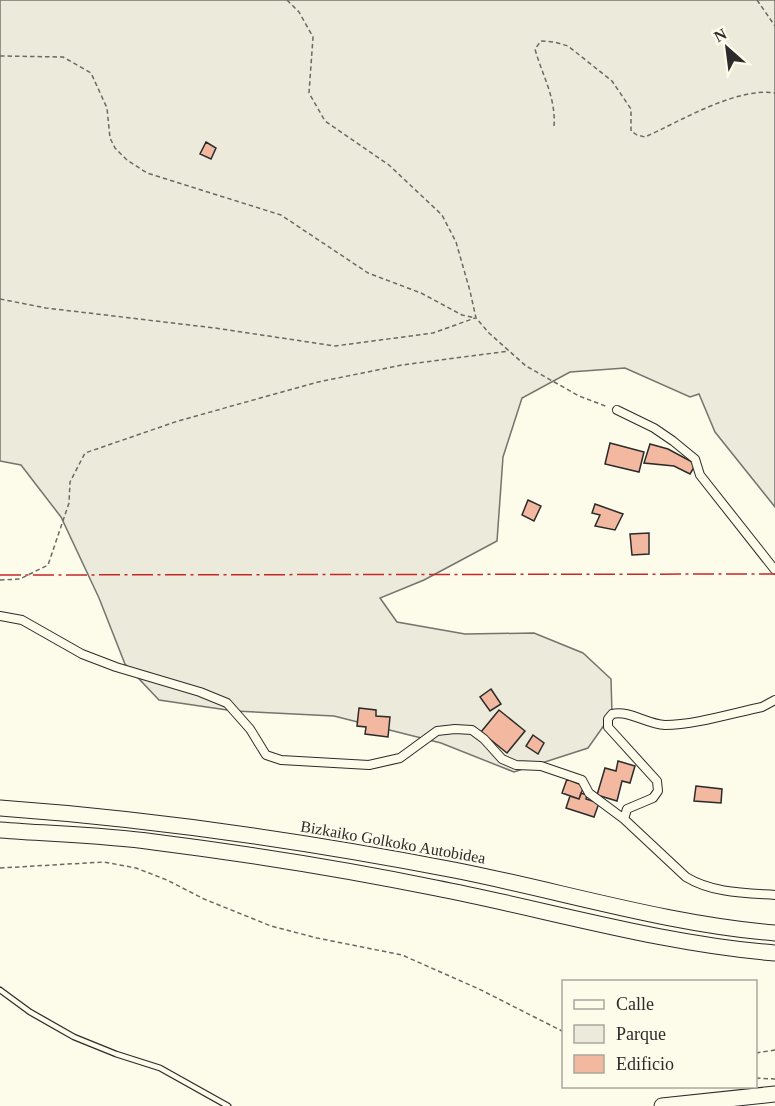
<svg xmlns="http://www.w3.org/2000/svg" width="775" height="1106" viewBox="0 0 775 1106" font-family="Georgia,serif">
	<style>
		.green { fill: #ecebdb; stroke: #74746e; stroke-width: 1.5 }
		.building { fill: #f2b8a0; stroke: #2b2b2b; stroke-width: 1.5 }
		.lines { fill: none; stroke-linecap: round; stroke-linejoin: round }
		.lane-casing { stroke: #2b2b2b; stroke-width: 7 }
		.street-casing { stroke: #2b2b2b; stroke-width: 10 }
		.highway-casing { stroke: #2b2b2b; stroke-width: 17 }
		.path { stroke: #6a6964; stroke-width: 1.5; stroke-dasharray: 4.5 3; stroke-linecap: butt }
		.lane { stroke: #fdfbea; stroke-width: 4.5 }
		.street { stroke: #fdfbea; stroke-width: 8 }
		.highway { stroke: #fdfbea; stroke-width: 15 }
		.power { stroke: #c62828; stroke-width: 1.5; stroke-dasharray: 21 4.5 3 4.5; stroke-linecap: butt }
		.labels { text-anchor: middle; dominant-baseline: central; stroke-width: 4.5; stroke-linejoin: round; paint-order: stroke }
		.street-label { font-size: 16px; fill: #2b2b2b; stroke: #fdfbea }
	</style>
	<rect width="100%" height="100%" fill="#fdfbea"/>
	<!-- green -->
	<path class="green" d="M0 0H775V507L715 432 699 394 690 397 625 368 570 372 522 398 503 457 497 541 424 580 380 598 397 622 465 634 534 633 583 653 611 679 612 714 588 748 514 772 441 743 334 716 234 711 159 700 125 664 99 598 61 517 21 465 0 461Z"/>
	<!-- building -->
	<path class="building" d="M206 142 216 148 211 159 200 154Z
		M610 443 644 452 639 472 605 464Z
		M650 444 668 449 696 464 690 474 674 466 644 463Z
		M528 500 541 506 534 521 522 515Z
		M595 504 623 514 615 530 595 526 600 515 592 513Z
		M649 533V554L632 555 630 534Z
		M491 689 501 704 490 711 480 697Z
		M359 708 376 710V716L390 717 388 737 365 734 366 727 357 726Z
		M499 710 525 731 507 753 481 732Z
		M533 735 544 743 538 754 526 746Z
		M618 761 635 766 630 783 622 781 617 801 597 795 605 768 616 771Z
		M567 779 584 786 579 799 562 793Z
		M696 786 722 789 721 803 694 801Z
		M581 793 587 795 586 799 599 803 594 817 566 808 570 796 579 799Z"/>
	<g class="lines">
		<defs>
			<path id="lane" d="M0 990 30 1012 74 1037 116 1054 160 1068 228 1106"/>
			<path id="street" d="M617 410 654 428 673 441 695 459 700 475 775 570
				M0 616 22 620 82 654 116 667 200 692 227 703 250 729 266 755 281 760 369 765 400 758 437 731 455 729 472 730 484 739 502 759 516 765 541 766 582 780 589 793 624 819
				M775 700 762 707C733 713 694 725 665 725 646 724 630 710 612 714L608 719V727L657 781 658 791 653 798 627 809 624 819 686 877C712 893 745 893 775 895"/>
			<path id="highway" d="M0 808C153 819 304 841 454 870 561 891 666 924 775 933
				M0 830C51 834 103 835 154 842 249 854 343 869 436 888 549 910 661 944 775 953
				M662 1106 775 1094"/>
		</defs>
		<!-- lane casing -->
		<use href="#lane" class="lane-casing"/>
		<!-- street casing -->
		<use href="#street" class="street-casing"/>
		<!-- highway casing -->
		<use href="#highway" class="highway-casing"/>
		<!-- path -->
		<path class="path" d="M287 0 299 12 313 37 309 93 325 121 389 165 442 215 456 242 470 291 476 318 489 333 526 366 579 396 608 407
			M757 0 775 26
			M0 56 63 57 91 73 107 108 110 138 115 148 127 160 147 173 281 215 368 273 421 293 462 315 476 318
			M554 126C556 97 542 75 535 49L541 41 554 42 568 46 612 81 631 109V131L637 135 645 137C681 121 736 87 775 93
			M0 299 46 308 215 328 335 346 433 333 475 318
			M0 580 20 579 48 565 69 503 70 482 85 453 178 421 318 382 402 365 509 351
			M0 868 104 862 136 868 167 880 204 899 271 926 317 938 402 955 479 989 564 1032
			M756 1053 775 1050
			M756 1078 775 1079"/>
		<!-- lane -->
		<use href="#lane" class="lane"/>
		<!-- street -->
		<use href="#street" class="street"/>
		<!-- highway -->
		<use href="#highway" class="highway"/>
		<!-- power -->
		<path class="power" d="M0 575 775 574"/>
	</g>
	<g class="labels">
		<!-- street labels -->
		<g class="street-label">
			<text transform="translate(393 842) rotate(10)">Bizkaiko Golkoko Autobidea</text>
		</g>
	</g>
	<!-- legend -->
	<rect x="562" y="980" width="195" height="108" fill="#fdfbea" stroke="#a9a89e" stroke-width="1.5"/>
	<rect x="574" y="1000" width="30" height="9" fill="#fdfbea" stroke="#a9a89e" stroke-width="1.5"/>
	<text x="616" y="1010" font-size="18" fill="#2b2b2b">Calle</text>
	<rect x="574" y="1025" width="30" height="18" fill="#ecebdb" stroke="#a9a89e" stroke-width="1.5"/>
	<text x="616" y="1040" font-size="18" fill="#2b2b2b">Parque</text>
	<rect x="574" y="1055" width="30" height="18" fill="#f2b8a0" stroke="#a9a89e" stroke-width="1.5"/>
	<text x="616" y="1070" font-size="18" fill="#2b2b2b">Edificio</text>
	<!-- north arrow -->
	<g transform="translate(727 48) rotate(332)" stroke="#fdfbea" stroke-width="4.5" paint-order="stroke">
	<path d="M0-4.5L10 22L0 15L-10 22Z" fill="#2b2b2b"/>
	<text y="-9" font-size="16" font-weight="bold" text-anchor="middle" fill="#2b2b2b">N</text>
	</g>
</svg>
